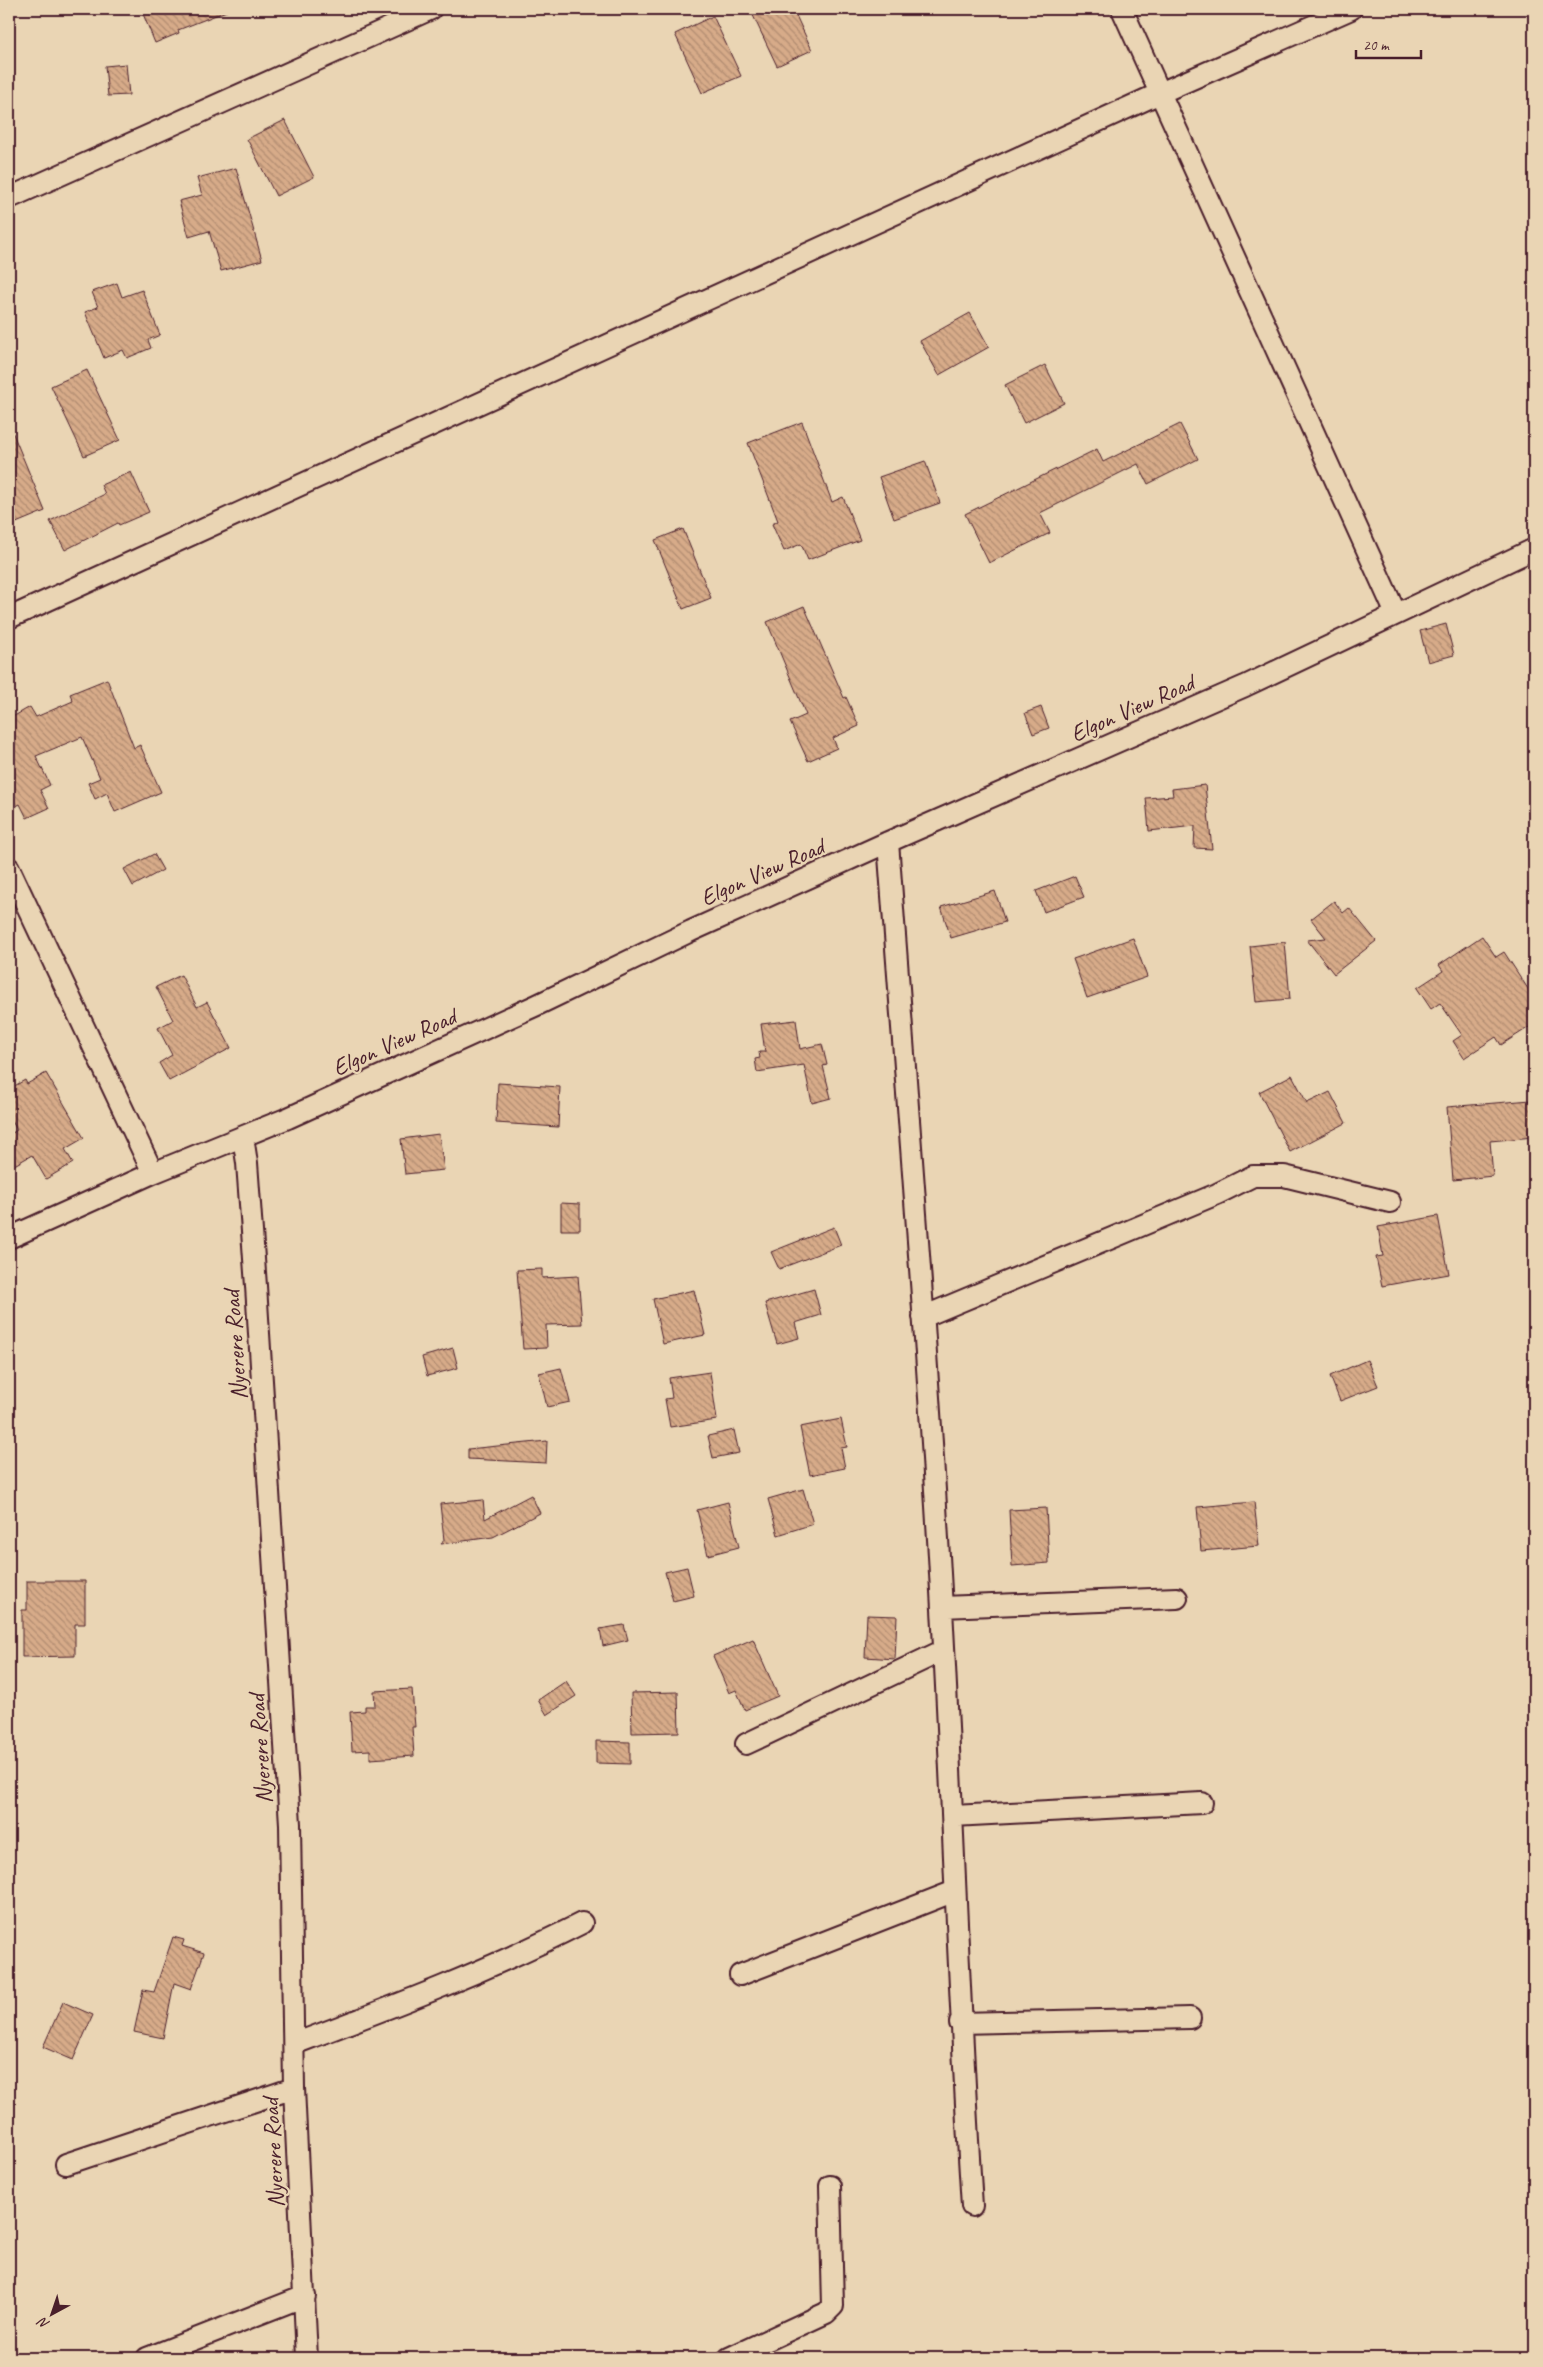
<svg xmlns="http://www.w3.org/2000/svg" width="1543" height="2367" viewBox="0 0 1543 2367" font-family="Caveat,sans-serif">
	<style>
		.building { fill: url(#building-back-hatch); stroke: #4a1f2b }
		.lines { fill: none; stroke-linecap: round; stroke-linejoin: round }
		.minor-casing { stroke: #4a1f2b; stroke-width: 24 }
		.minor { stroke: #ead5b4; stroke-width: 20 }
		.labels { text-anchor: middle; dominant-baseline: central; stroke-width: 4.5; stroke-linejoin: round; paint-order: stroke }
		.street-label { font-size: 24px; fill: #4a1f2b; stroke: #ead5b4 }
	</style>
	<defs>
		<pattern id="building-back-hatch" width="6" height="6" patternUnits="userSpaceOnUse" patternTransform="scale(1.25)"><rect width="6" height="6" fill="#d7ab89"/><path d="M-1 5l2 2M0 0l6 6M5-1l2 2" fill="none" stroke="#b08b70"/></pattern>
	</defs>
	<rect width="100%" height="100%" fill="#ead5b4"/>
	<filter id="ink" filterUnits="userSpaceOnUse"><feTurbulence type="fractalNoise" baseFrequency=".02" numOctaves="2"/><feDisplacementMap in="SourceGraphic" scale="10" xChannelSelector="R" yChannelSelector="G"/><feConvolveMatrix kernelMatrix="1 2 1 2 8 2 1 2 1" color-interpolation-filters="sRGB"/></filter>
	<g filter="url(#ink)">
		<!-- building -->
		<path class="building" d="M141 9H229V10L178 30 179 33 155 43Z
			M750 9H793L812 50 777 66Z
			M713 16 741 76 702 93 675 34Z
			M126 64 129 95 108 96 105 66Z
			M285 120 314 177 276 196 247 139Z
			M236 168 262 260 221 271 209 231 189 237 179 201 202 195 197 178Z
			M117 283 122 297 142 290 160 335 148 340 151 348 127 358 123 350 104 358 85 312 98 307 92 292Z
			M970 313 989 347 939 375 920 341Z
			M1045 365 1064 403 1024 423 1005 385Z
			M87 370 120 440 84 456 51 386Z
			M802 422 832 502 843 497 860 540 808 560 801 544 784 551 772 524 778 521 748 443Z
			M9 424 45 511 9 526Z
			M1180 424 1198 459 1148 484 1138 464 1040 513 1050 533 989 563 965 514 1097 449 1103 462Z
			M925 461 940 503 894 519 879 477Z
			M131 472 149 512 119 525 118 523 65 550 50 521 105 494 101 485Z
			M683 529 711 598 683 609 655 540Z
			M804 606 844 698 846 697 859 726 833 738 837 748 808 761 790 722 806 715 767 622Z
			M1446 624 1454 655 1428 662 1420 631Z
			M107 679 134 748 140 745 161 792 115 812 107 793 95 799 88 783 100 778 82 737 36 756 50 785 40 790 49 808 27 818 20 804 9 810V781L15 777 9 766V719L30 707 36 717 73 701 70 694Z
			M1041 707 1049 728 1033 734 1025 713Z
			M1205 785 1212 849 1194 848 1195 826 1149 831 1146 798 1173 796 1172 789Z
			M154 854 163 870 133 886 124 869Z
			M1075 876 1084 897 1044 912 1036 891Z
			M995 891 1005 922 951 938 941 907Z
			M1334 901 1343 913 1349 908 1376 941 1334 974 1307 940 1326 938 1311 919Z
			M1482 936 1496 957 1504 952 1534 998V1024L1501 1045 1496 1037 1464 1058 1453 1041 1462 1035 1440 1003 1431 1009 1417 988 1443 971 1439 965Z
			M1133 938 1147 977 1087 998 1073 959Z
			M1285 942 1290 999 1256 1002 1250 946Z
			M181 975 197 1007 207 1002 231 1048 169 1081 159 1063 172 1055 158 1028 173 1020 156 987Z
			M796 1020 800 1049 822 1044 827 1065 823 1066 831 1098 812 1103 804 1065 757 1072 755 1059 760 1058 759 1052H765L761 1024Z
			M46 1073 84 1138 65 1149 73 1163 46 1179 32 1155 9 1168V1135L17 1130 9 1116V1089L25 1080 27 1084Z
			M1292 1075 1307 1103 1330 1092 1346 1123 1290 1152 1259 1092Z
			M498 1083 560 1087 558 1127 496 1123Z
			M1531 1100 1534 1137 1490 1141 1493 1176 1453 1180 1447 1107Z
			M439 1134 444 1170 405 1174 401 1139Z
			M561 1203 580 1204V1230H561Z
			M1438 1216 1449 1274 1382 1286 1376 1257 1383 1256 1378 1227Z
			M834 1227 841 1245 779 1269 771 1252Z
			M542 1269V1278L578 1276 582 1324 546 1325 547 1348 523 1349 517 1270Z
			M814 1289 821 1315 795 1323 799 1338 777 1344 765 1303Z
			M694 1290 705 1335 663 1344 653 1299Z
			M453 1348 458 1368 427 1376 422 1357Z
			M1367 1360 1378 1386 1340 1401 1330 1376Z
			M561 1368 570 1402 547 1407 539 1373Z
			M710 1372 717 1420 670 1427 665 1399 672 1398 669 1378Z
			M841 1419 847 1447 841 1448 845 1468 810 1475 800 1427Z
			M734 1430 739 1453 713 1458 708 1436Z
			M547 1441 546 1463 468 1459V1449Z
			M803 1489 813 1524 778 1535 768 1499Z
			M531 1495 540 1513 493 1537 441 1544 444 1540 440 1504 483 1500 485 1519Z
			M728 1502 739 1547 708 1555 697 1510Z
			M1254 1502 1259 1546 1201 1551 1197 1507Z
			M1046 1508 1049 1563 1012 1566 1009 1510Z
			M687 1567 694 1596 673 1601 665 1572Z
			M27 1581H85V1624H75V1656L22 1657V1610H27Z
			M867 1615 897 1616 895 1659 865 1657Z
			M624 1625 628 1640 603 1646 600 1629Z
			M753 1639 778 1696 745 1710 736 1690 729 1693 713 1656Z
			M566 1681 576 1696 547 1715 538 1700Z
			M412 1689 415 1727H412L414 1756 370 1759V1750L352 1751 350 1712 365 1711V1706H375L374 1691Z
			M678 1692 679 1732 632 1733 631 1693Z
			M596 1741 630 1742V1764L596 1763Z
			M173 1937 184 1940 182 1946 204 1953 191 1989 174 1983 163 2038 134 2032 143 1990 154 1992Z
			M63 2002 93 2015 73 2060 43 2047Z"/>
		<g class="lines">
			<defs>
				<path id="minor" d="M1122 9 1396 614
					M9 198 431 9
					M9 618 1160 93 1351 9
					M888 842C907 1098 928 1353 942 1609 953 1808 959 2007 972 2206
					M9 868 153 1173
					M243 1137 247 1163 256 1286 290 1824 294 2088 307 2358
					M9 1238 153 1173 288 1118 537 1005 691 931 888 842 1245 686 1534 549
					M923 1317 1217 1194 1253 1176H1284L1390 1202
					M942 1607 1177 1598
					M746 1744 944 1650
					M953 1816 1202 1803
					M740 1975 955 1891
					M960 2023 1190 2018
					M294 2044C392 2007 488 1971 582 1923
					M66 2164 294 2088
					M147 2358 305 2296
					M729 2358 826 2313 833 2306 830 2186"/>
			</defs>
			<!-- minor casing -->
			<use href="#minor" class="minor-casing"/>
			<!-- minor -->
			<use href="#minor" class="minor"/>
		</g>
	</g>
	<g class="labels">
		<!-- street labels -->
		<g class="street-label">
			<text transform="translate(1132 708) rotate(-24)">Elgon View Road</text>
			<text transform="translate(762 872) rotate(-24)">Elgon View Road</text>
			<text transform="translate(394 1042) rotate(-24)">Elgon View Road</text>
			<text transform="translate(235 1345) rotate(-94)">Nyerere Road</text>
			<text transform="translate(260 1749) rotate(-94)">Nyerere Road</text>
			<text transform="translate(273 2153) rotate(-93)">Nyerere Road</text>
		</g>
	</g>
	<!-- margin -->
	<rect width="1543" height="2367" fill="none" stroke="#ead5b4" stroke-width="30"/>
	<rect x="15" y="15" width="1513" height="2337" fill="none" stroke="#4a1f2b" stroke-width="2" filter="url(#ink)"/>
	<!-- north arrow -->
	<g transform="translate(52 2314) rotate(220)" stroke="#ead5b4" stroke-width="4" paint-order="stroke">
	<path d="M0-4L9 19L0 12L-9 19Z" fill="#4a1f2b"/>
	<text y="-8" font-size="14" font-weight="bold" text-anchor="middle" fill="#4a1f2b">N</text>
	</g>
	<!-- scale -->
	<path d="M1356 50v8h65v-8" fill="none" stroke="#4a1f2b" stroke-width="2.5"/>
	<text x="1363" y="50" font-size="15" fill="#4a1f2b" stroke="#ead5b4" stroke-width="4" paint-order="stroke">20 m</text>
</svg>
